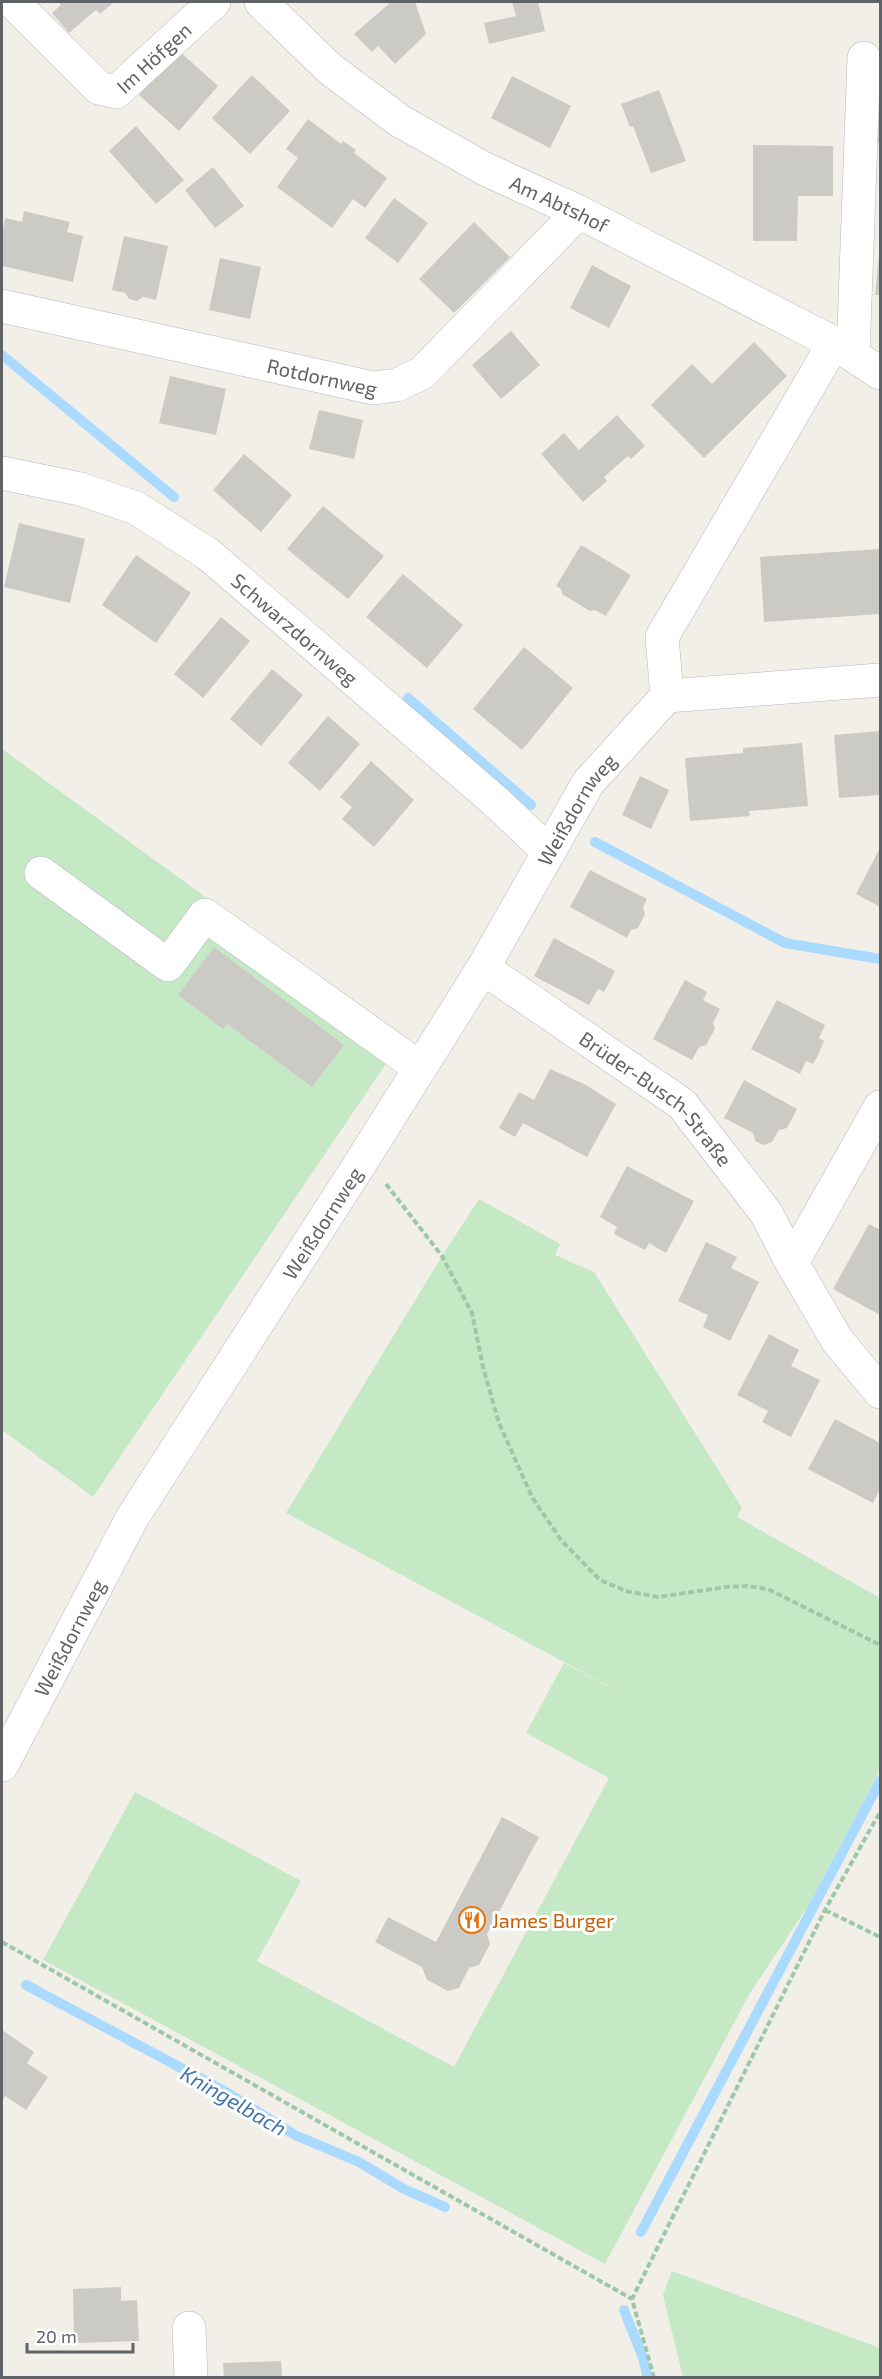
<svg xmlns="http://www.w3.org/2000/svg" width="882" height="2379" viewBox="0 0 882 2379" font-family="'Exo 2',sans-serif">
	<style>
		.green { fill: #c5e8c5 }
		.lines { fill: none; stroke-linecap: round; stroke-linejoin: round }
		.stream { stroke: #aadaff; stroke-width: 10 }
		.building { fill: #cccac5 }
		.minor-casing { stroke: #b5b8bc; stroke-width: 34 }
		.path { stroke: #9cc7a9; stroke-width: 4; stroke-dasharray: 6 3; stroke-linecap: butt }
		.minor { stroke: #fff; stroke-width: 33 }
		.labels { text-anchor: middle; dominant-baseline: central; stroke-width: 6; stroke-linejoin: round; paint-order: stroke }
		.street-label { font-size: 20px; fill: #5f6368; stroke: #fff }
		.food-label { font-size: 20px; fill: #c56008; stroke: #fff; text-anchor: start }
		.water-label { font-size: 21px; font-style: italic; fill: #4174aa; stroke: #fff }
	</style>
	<rect width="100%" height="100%" fill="#f1efe8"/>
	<!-- green -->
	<path class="green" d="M2 749 402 1040 93 1497 2 1430Z
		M479 1199 560 1244 555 1255 594 1272 742 1508 737 1517 880 1598V1770L808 1906 750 1993 605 2264 43 1960 135 1792 301 1881 257 1961 454 2067 609 1778 526 1733 564 1663 659 1713 286 1513 442 1256Z
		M672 2271 880 2348V2377H683L663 2295Z"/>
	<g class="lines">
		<!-- stream -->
		<path class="stream" d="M2 355 174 497
			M408 698 531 805
			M595 842 785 943 880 959
			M26 1985 226 2092 295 2135 359 2162 404 2189 445 2207
			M641 2232 880 1781
			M624 2310 643 2358 648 2378"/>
	</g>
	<!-- building -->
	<path class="building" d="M58 2H114L100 14 96 10 69 33 52 13 61 5Z
		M391 2H415L426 34 395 64 378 46 372 52 354 34Z
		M512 2H538L545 31 489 44 484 23 516 16Z
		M178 50 218 86 179 131 139 95Z
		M252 75 290 111 250 154 212 118Z
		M512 76 571 106 550 148 491 118Z
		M659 90 686 161 651 173 633 126 630 127 621 104Z
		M308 119 341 144 343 141 356 150 354 153 387 178 365 208 353 199 332 228 277 187 298 158 286 149Z
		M879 124H880V143L876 142Z
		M136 126 184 180 156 204 109 151Z
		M753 145 833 146V196H798L797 241H753Z
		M213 167 244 206 215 228 185 190Z
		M394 198 428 223 398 263 365 238Z
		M24 211 70 222 67 232 83 236 73 282 2 266V235L5 218 22 222Z
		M474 222 510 257 454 313 419 279Z
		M124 236 168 246 156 300 143 297 137 301 129 299 125 293 112 290Z
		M879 254H880V295H875Z
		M220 258 261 267 250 319 209 310Z
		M592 265 631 286 609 328 570 308Z
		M511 331 540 365 501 399 472 365Z
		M754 342 787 376 704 458 651 405 692 364 712 384Z
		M170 376 226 389 216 435 159 423Z
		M319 410 363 420 354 459 309 449Z
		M617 415 645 446 631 459 628 456 604 477 607 481 583 502 541 454 564 433 579 450Z
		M244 454 292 495 261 532 213 490Z
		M323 506 384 556 348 599 287 549Z
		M19 523 85 539 70 603 4 587Z
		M581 545 631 575 606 616 595 610 590 611 562 594 561 589 556 586Z
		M880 549V614L764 622 760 557Z
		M136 555 191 593 156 643 102 605Z
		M403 574 463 625 427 668 366 617Z
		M221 617 250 641 203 698 174 674Z
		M524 647 573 688 522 750 473 709Z
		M272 669 303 695 261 746 230 719Z
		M328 716 360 744 320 791 288 763Z
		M880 731V795L839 798 834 735Z
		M802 743 808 806 749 811 750 816 690 821 685 758 743 753V748Z
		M371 761 414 800 374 847 342 819 352 807 340 797Z
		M640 776 669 790 651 829 622 815Z
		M880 848V907L856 894Z
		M590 870 647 899 643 907 645 914 638 928 631 930 627 938 570 907Z
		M554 938 615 971 604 992 598 989 589 1005 534 976Z
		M214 947 344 1045 312 1087 227 1024 223 1029 178 995Z
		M685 980 707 992 703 1000 720 1009 713 1023 715 1029 706 1045 699 1047 692 1060 653 1039Z
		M777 1000 825 1025 819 1038 824 1041 818 1055 813 1064 806 1061 800 1074 751 1049Z
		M550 1069 584 1084 616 1104 587 1157 523 1123 515 1137 499 1128 519 1092 534 1100Z
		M744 1080 797 1109 787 1128 779 1130 772 1142 763 1145 755 1141 753 1133 724 1118Z
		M627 1166 694 1201 666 1253 649 1243 645 1250 614 1234 617 1227 600 1217Z
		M869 1224 880 1230V1315L833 1289Z
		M706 1242 737 1257 731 1268 759 1282 730 1341 703 1327 708 1315 678 1301Z
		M769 1334 799 1350 791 1366 820 1380 791 1437 762 1422 768 1411 737 1395Z
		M835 1419 880 1443V1489L873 1503 808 1469Z
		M502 1817 539 1837 487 1934 490 1944 479 1965 469 1968 459 1988 448 1991 427 1980 422 1967 375 1942 388 1917 436 1942Z
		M2 2030 34 2052 27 2063 48 2077 26 2110 5 2096 2 2101Z
		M121 2287V2301L137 2300 139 2341 74 2343 73 2289Z
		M281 2361 282 2378H224L223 2363Z"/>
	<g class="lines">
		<defs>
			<g id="minor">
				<path id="s1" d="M13 2 99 88 116 92 214 2"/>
				<path id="s2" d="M261 2 330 69 400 121 485 169 579 212 834 343 880 373"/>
				<path id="s3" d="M2 306 373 388 397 385 422 373 579 212"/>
				<path d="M853 355 864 58"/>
				<path id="s4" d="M2 473 80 489 136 508 208 554 495 801 549 852"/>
				<path d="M667 696 662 637 834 343"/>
				<path d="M41 873 168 965 205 915 420 1068"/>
				<path id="s5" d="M483 968 682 1104 766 1213 792 1263"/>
				<path d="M880 1107 792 1263 837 1340 880 1392"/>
				<path id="s6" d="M2 1765 132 1518 358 1167 483 968 588 783 667 696 880 680"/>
				<path d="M189 2328 191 2378"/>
			</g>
		</defs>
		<!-- minor casing -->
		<use href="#minor" class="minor-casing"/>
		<!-- path -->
		<path class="path" d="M386 1184 442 1256 472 1313 483 1367 499 1423 532 1497 561 1540 600 1580 626 1591 658 1597 726 1587 747 1586 768 1589 880 1645
			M825 1910 880 1937
			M2 1942 632 2299
			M654 2378 632 2299 825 1910 880 1812"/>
		<!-- minor -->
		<use href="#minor" class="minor"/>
	</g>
	<!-- icons -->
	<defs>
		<symbol id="restaurant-ring" viewBox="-11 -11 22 22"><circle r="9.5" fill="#fff" stroke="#e8710a" stroke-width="1.5"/><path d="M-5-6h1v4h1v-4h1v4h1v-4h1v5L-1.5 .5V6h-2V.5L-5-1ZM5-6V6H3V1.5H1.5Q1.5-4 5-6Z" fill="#e8710a"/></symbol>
	</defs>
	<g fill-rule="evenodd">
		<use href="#restaurant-ring" x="457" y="1905" width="30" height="30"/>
	</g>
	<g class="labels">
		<!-- street labels -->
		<g class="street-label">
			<text stroke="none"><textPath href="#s1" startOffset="190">Im Höfgen</textPath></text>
			<text stroke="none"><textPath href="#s2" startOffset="363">Am Abtshof</textPath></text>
			<text stroke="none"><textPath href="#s3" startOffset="328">Rotdornweg</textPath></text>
			<text stroke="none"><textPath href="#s4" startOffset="339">Schwarzdornweg</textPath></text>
			<text stroke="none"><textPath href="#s6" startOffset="1116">Weißdornweg</textPath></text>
			<text stroke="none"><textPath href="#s5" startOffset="218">Brüder-Busch-Straße</textPath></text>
			<text stroke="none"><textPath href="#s6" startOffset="630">Weißdornweg</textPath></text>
			<text stroke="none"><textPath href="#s6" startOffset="144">Weißdornweg</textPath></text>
		</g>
		<!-- food labels -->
		<g class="food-label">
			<text x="492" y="1920">James Burger</text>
		</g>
		<!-- water labels -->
		<g class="water-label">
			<text transform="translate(234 2100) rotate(30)">Kningelbach</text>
		</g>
	</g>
	<!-- border -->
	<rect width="882" height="2379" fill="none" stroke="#5f6368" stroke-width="6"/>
	<!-- scale -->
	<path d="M27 2343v9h106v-9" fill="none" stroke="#5f6368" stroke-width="3"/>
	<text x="36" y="2343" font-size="18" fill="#5f6368" stroke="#ffffff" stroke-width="4.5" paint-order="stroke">20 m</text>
</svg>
